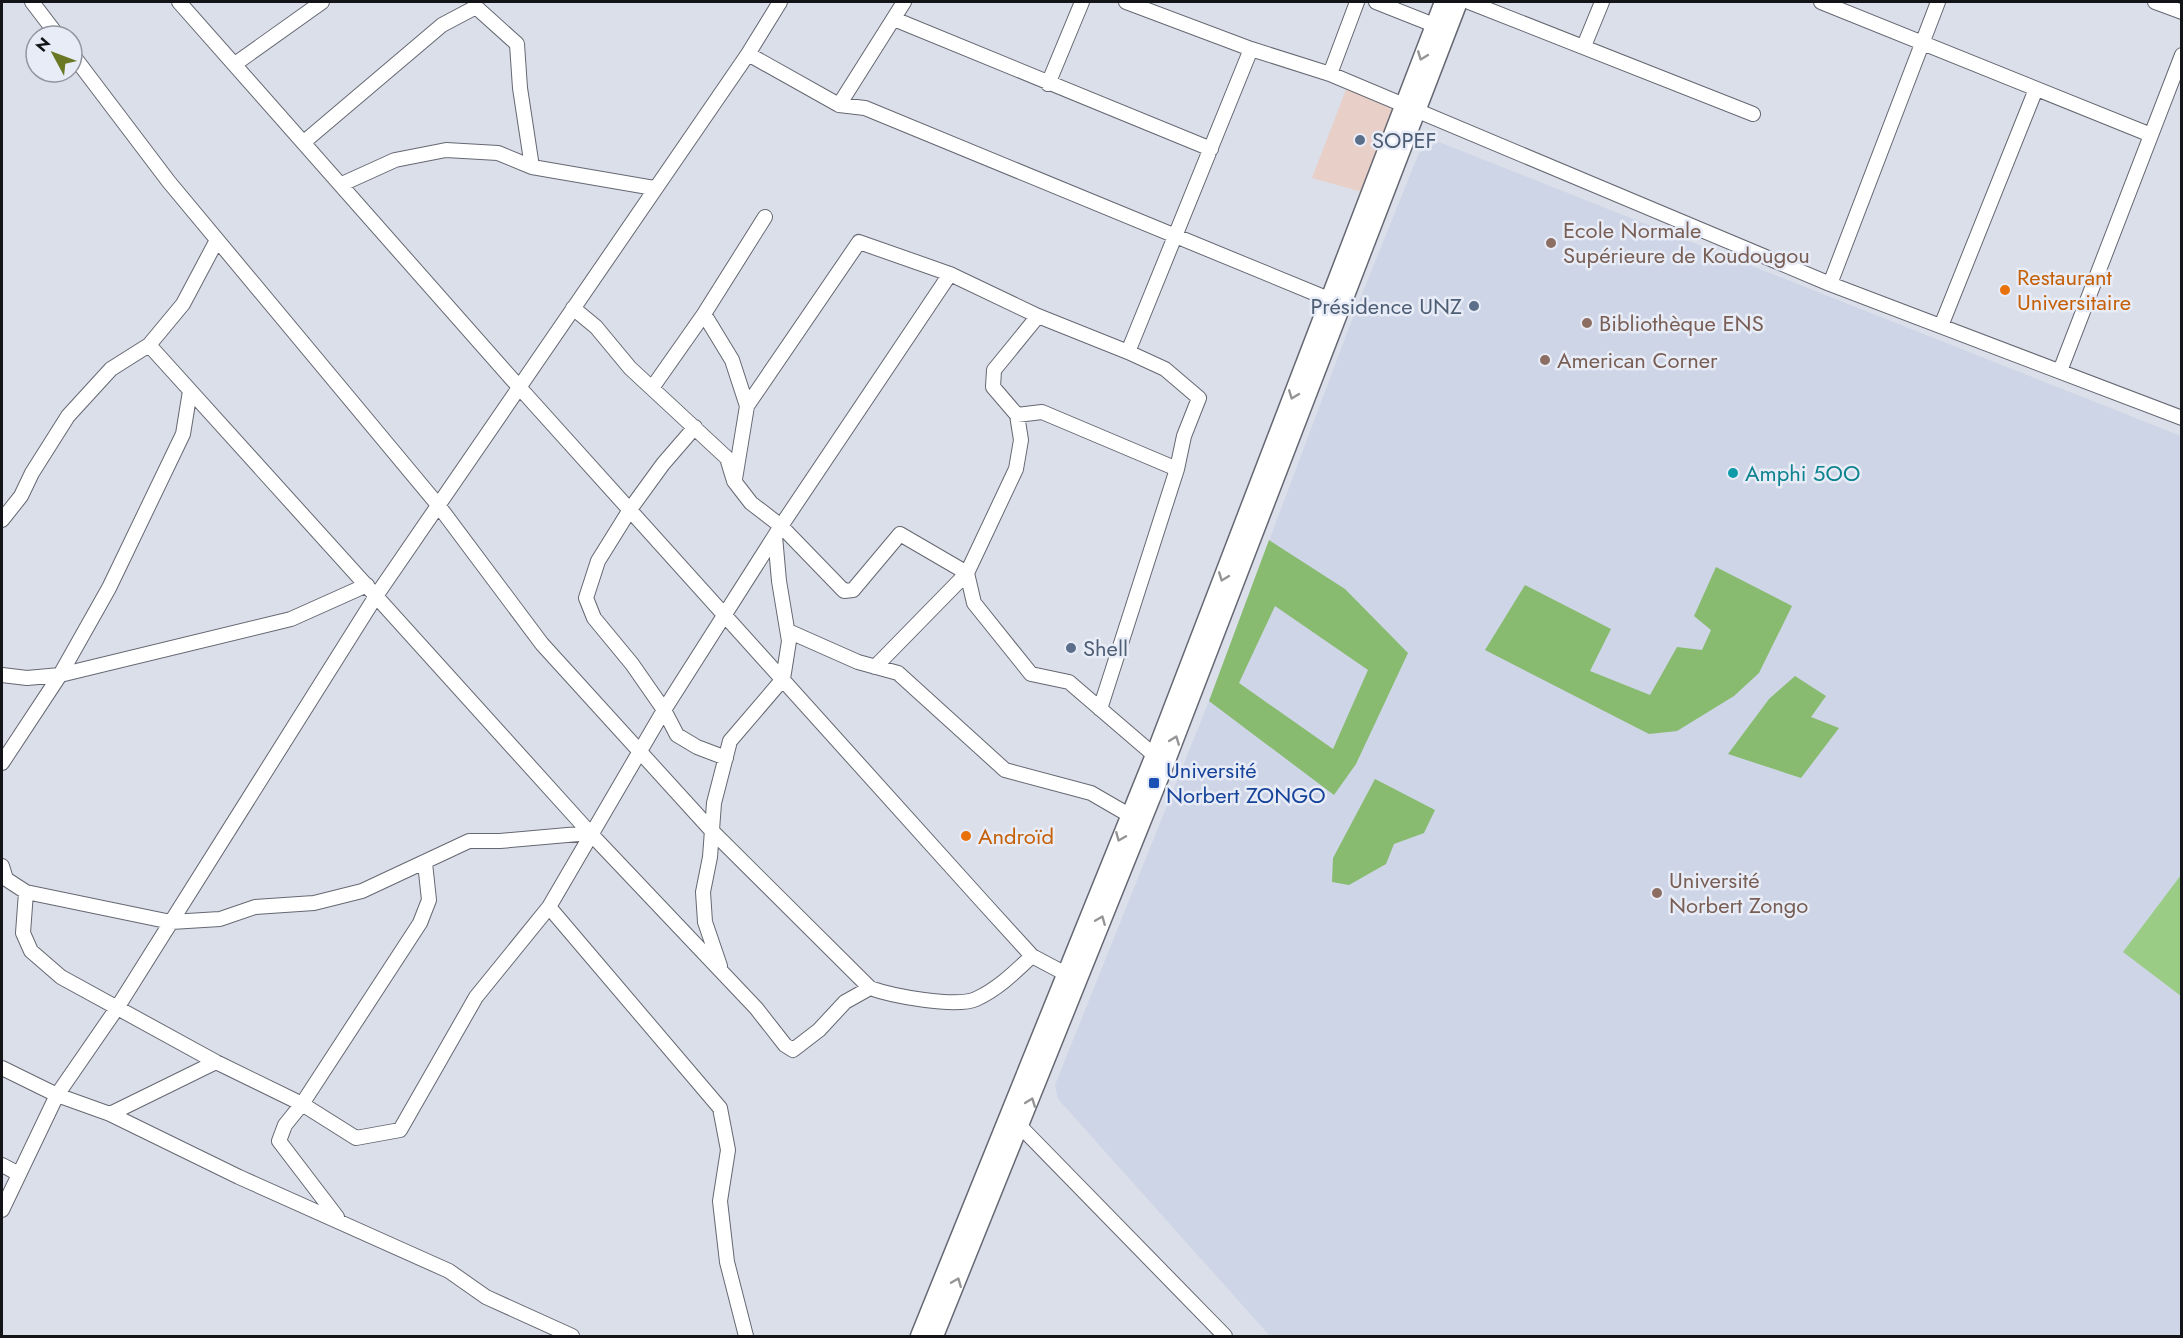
<svg xmlns="http://www.w3.org/2000/svg" width="2183" height="1338" viewBox="0 0 2183 1338" font-family="Jost,sans-serif">
	<style>
		.commercial { fill: #e8cfc8 }
		.built { fill: #ced5e6 }
		.green { fill: #9bcc85 }
		.forest { fill: #88bb6f; fill-rule: evenodd }
		.lines { fill: none; stroke-linecap: round; stroke-linejoin: round }
		.minor-casing { stroke: #656872; stroke-width: 16 }
		.major-casing { stroke: #656872; stroke-width: 19 }
		.minor { stroke: #fff; stroke-width: 14 }
		.major { stroke: #fff; stroke-width: 16 }
		.oneway { stroke: #959597 }
		.service-dot { fill: #5c6f8a; stroke: #e8ecf7; stroke-width: 2 }
		.education-dot { fill: #8d6e63; stroke: #e8ecf7; stroke-width: 2 }
		.food-dot { fill: #e8710a; stroke: #e8ecf7; stroke-width: 2 }
		.culture-dot { fill: #0f9aa8; stroke: #e8ecf7; stroke-width: 2 }
		.transit-dot { fill: #1a4fb4; stroke: #e8ecf7; stroke-width: 2 }
		.labels { text-anchor: middle; dominant-baseline: central; stroke-width: 5; stroke-linejoin: round; paint-order: stroke }
		.service-label { font-size: 22px; fill: #4e5e75; stroke: #e8ecf7; text-anchor: start }
		.education-label { font-size: 22px; fill: #785e54; stroke: #e8ecf7; text-anchor: start }
		.food-label { font-size: 22px; fill: #c56008; stroke: #e8ecf7; text-anchor: start }
		.culture-label { font-size: 22px; fill: #0d838f; stroke: #e8ecf7; text-anchor: start }
		.transit-label { font-size: 22px; fill: #164399; stroke: #e8ecf7; text-anchor: start }
	</style>
	<rect width="100%" height="100%" fill="#dbdfe9"/>
	<!-- commercial -->
	<path class="commercial" d="M1347 87 1394 110 1362 192 1312 178Z"/>
	<!-- built -->
	<path class="built" d="M1439 142 2181 436V1336H1270L1058 1099 1055 1085 1209 701 1356 309 1419 153Z"/>
	<!-- green -->
	<path class="green" d="M2181 875H2182L2181 996 2123 952Z"/>
	<!-- forest -->
	<path class="forest" d="M1269 540 1345 589 1408 653 1356 764 1334 795 1209 701ZM1275 606 1368 670 1333 749 1239 683Z
		M1716 567 1792 606 1759 673 1734 696 1677 731 1649 734 1485 650 1525 585 1611 629 1590 671 1650 695 1677 647 1702 650 1711 630 1694 616Z
		M1795 676 1826 696 1811 717 1839 728 1801 778 1728 754 1769 699Z
		M1375 779 1435 810 1424 833 1394 844 1386 864 1349 885 1332 882 1333 858Z"/>
	<g class="lines">
		<defs>
			<path id="minor" d="M32 2 58 36
				M179 2 519 387 982 901 1032 956 1066 974
				M904 2 839 105 865 108 1331 300
				M1126 2 1251 49 1330 74 1830 284 2182 418
				M1376 2 1434 25
				M1469 2 1753 114
				M1821 2 2151 135
				M2155 2 2182 12
				M894 19 1211 149
				M1584 46 1602 2
				M72 54 169 182 438 505 542 644 712 831 870 988
				M748 54 839 105
				M235 64 322 2
				M1330 74 1357 2
				M1048 84 1082 2
				M304 142 442 25 476 7 517 44 520 88 532 167
				M342 184 395 160 446 150 498 153 532 167 654 188
				M1830 284 1938 2
				M573 308 596 327 630 368 727 458 734 481 751 503 781 526 844 591 853 590 900 534 967 573 974 603 1031 674 1069 682 1154 755
				M704 314 732 360 747 406 735 479
				M1941 326 2036 89
				M149 345 590 833 756 1008 785 1045 793 1050 819 1030 845 1002 870 988C892 996 956 1008 976 999 998 989 1015 972 1032 956
				M1128 352 1251 49
				M2060 371 2182 55
				M652 388 704 314 765 217
				M747 406 859 242 950 274 1038 316 1128 352 1165 369 1199 398 1184 436 1177 469
				M1017 415 1042 412 1177 469 1100 709
				M695 427 663 464 631 508 598 561 586 598 594 618 632 664 664 710 677 735 697 747 726 758
				M2 520 21 496 32 473 68 416 111 369 149 345 183 304 217 240
				M788 631 858 662 898 673 1005 770 1091 793 1129 815
				M875 667 967 573 1016 469 1021 440 1017 415 993 387 994 370 1038 316
				M2 675 27 678 60 675 291 619 367 585
				M2 763 60 675 109 588 183 434 190 391
				M2 866 6 879 26 892 171 922 220 919 255 907 314 903 362 891 469 841H500L590 833
				M26 892 23 933 31 951 61 977 216 1062
				M549 907 720 1108 728 1150 720 1201 727 1262 746 1336
				M720 966 705 922 703 892 710 857 714 803 730 741 783 679 789 641 779 581 775 536
				M2 1068 57 1095 110 1114 216 1062 302 1104 356 1138 400 1130 476 997 549 907 664 710 781 526 950 274
				M110 1114 239 1177 449 1271 486 1297 572 1336
				M1013 1119 1225 1336
				M2 1165 19 1174
				M2 1210 57 1095 117 1008 376 596 748 54 780 2
				M337 1217 279 1141 285 1125 302 1104 420 923 429 900 425 863"/>
			<path id="major" d="M919 1336 1154 755 1443 2
				M935 1336 1168 758 1459 2"/>
		</defs>
		<!-- minor casing -->
		<use href="#minor" class="minor-casing"/>
		<!-- major casing -->
		<use href="#major" class="major-casing"/>
		<!-- minor -->
		<use href="#minor" class="minor"/>
		<!-- major -->
		<use href="#major" class="major"/>
	</g>
	<!-- one-way arrows -->
	<defs><path id="oneway-chevron" d="M-2-3.5L2.5 0L-2 3.5" fill="none" stroke-width="1.6" stroke-linecap="round" stroke-linejoin="round" transform="scale(1.5)"/></defs>
	<g class="oneway">
		<use href="#oneway-chevron" transform="translate(1422 56) rotate(111)"/>
		<use href="#oneway-chevron" transform="translate(1293 395) rotate(111)"/>
		<use href="#oneway-chevron" transform="translate(1223 577) rotate(111)"/>
		<use href="#oneway-chevron" transform="translate(1175 740) rotate(-69)"/>
		<use href="#oneway-chevron" transform="translate(1120 837) rotate(112)"/>
		<use href="#oneway-chevron" transform="translate(1101 920) rotate(-68)"/>
		<use href="#oneway-chevron" transform="translate(1031 1102) rotate(-69)"/>
		<use href="#oneway-chevron" transform="translate(957 1282) rotate(-68)"/>
	</g>
	<!-- markers -->
	<g class="service-dot">
		<circle cx="1360" cy="140" r="6"/>
		<circle cx="1474" cy="306" r="6"/>
		<circle cx="1071" cy="648" r="6"/>
	</g>
	<g class="education-dot">
		<circle cx="1551" cy="243" r="6"/>
		<circle cx="1587" cy="323" r="6"/>
		<circle cx="1545" cy="360" r="6"/>
		<circle cx="1657" cy="893" r="6"/>
	</g>
	<g class="food-dot">
		<circle cx="2005" cy="290" r="6"/>
		<circle cx="966" cy="836" r="6"/>
	</g>
	<circle class="culture-dot" cx="1733" cy="473" r="6"/>
	<rect class="transit-dot" x="1148" y="777" width="12" height="12" rx="3"/>
	<g class="labels">
		<!-- service labels -->
		<g class="service-label">
			<text x="1372" y="140">SOPEF</text>
			<text x="1462" y="306" text-anchor="end">Présidence UNZ</text>
			<text x="1083" y="648">Shell</text>
		</g>
		<!-- education labels -->
		<g class="education-label">
			<text x="1563" y="230">Ecole Normale<tspan x="1563" dy="25">Supérieure de Koudougou</tspan></text>
			<text x="1599" y="323">Bibliothèque ENS</text>
			<text x="1557" y="360">American Corner</text>
			<text x="1669" y="880">Université<tspan x="1669" dy="25">Norbert Zongo</tspan></text>
		</g>
		<!-- food labels -->
		<g class="food-label">
			<text x="2017" y="277">Restaurant<tspan x="2017" dy="25">Universitaire</tspan></text>
			<text x="978" y="836">Androïd</text>
		</g>
		<!-- culture labels -->
		<g class="culture-label">
			<text x="1745" y="473">Amphi 5OO</text>
		</g>
		<!-- transit labels -->
		<g class="transit-label">
			<text x="1166" y="770">Université<tspan x="1166" dy="25">Norbert ZONGO</tspan></text>
		</g>
	</g>
	<!-- border -->
	<rect width="2183" height="1338" fill="none" stroke="#131418" stroke-width="6"/>
	<!-- north arrow -->
	<g transform="translate(54 54) rotate(311)"><circle r="28" fill="#e8ecf7" stroke="#93969e" stroke-width="1.5"/>
	<path d="M0-4.5L10 22L0 15L-10 22Z" fill="#6a7825"/>
	<text y="-9" font-size="16" font-weight="bold" text-anchor="middle" fill="#131418">N</text>
	</g>
</svg>
